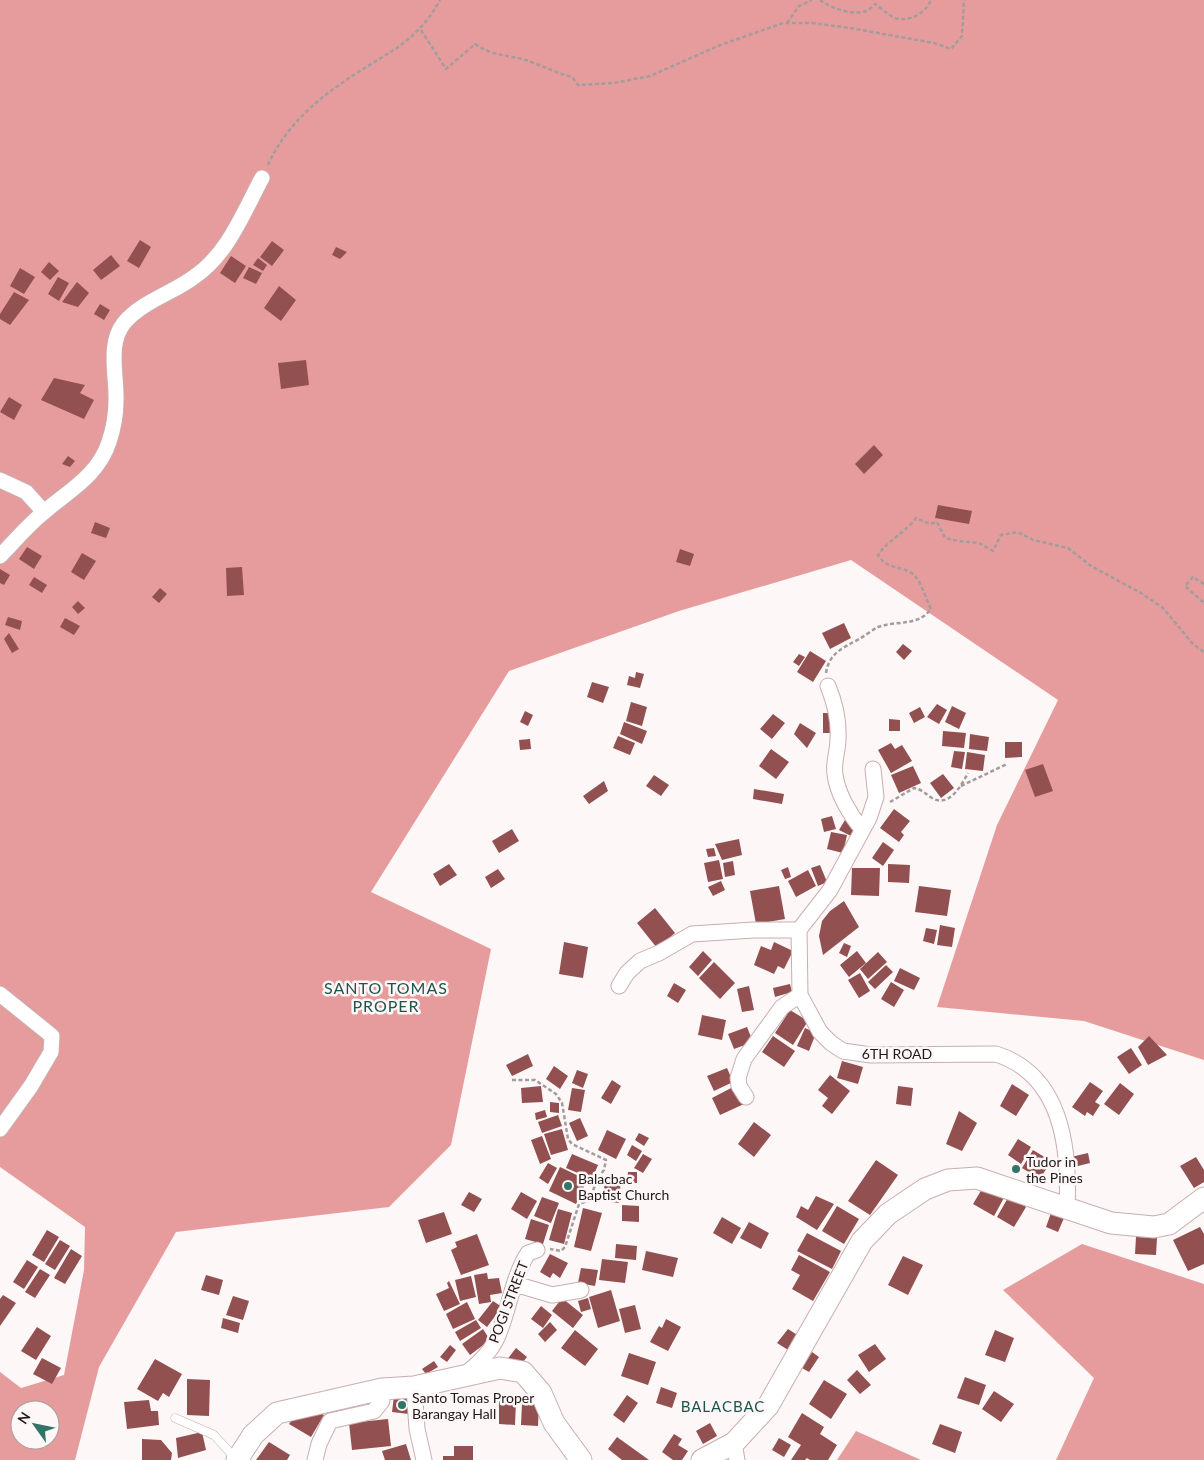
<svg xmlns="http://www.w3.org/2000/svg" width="1204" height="1460" viewBox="0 0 1204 1460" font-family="Lato,sans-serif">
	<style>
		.forest { fill: #e69c9c; fill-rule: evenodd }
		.building { fill: #925051 }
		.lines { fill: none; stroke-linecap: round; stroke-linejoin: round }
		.service-casing { stroke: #c8afaf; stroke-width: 9 }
		.minor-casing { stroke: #c8afaf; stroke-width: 17 }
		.secondary-casing { stroke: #c8afaf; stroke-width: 23 }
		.path { stroke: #a39c9c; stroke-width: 2.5; stroke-dasharray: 4 2.5; stroke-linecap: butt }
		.service { stroke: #fff; stroke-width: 8 }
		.minor { stroke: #fff; stroke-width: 15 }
		.secondary { stroke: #fff; stroke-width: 21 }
		.poi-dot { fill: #317567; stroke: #fdf7f7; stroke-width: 2 }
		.labels { text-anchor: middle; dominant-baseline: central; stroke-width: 5; stroke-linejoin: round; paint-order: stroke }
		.street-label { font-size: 14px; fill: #211818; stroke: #fdf7f7 }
		.poi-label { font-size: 14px; fill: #211818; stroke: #fdf7f7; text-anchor: start }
		.neighbourhood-label { font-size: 15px; letter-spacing: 1px; fill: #1e5449; stroke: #fdf7f7 }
		.quarter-label { font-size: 16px; letter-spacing: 1px; fill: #1e5449; stroke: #fdf7f7 }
	</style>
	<rect width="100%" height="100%" fill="#fdf7f7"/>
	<!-- forest -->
	<path class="forest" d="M0 0H1204V1060L1084 1021 937 1007 997 825 1058 700 851 560 679 611 509 671 371 892 491 949 451 1145 389 1207 176 1232 99 1367 75 1460H0V1372L21 1388 64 1375 84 1270 85 1227 0 1167ZM20 1410H50V1440H20Z
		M1082 1244 1204 1284V1460H1056L1094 1378 1003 1290Z
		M856 1431 921 1460H837Z"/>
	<!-- building -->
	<path class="building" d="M140 240 151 247 139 268 127 261Z
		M272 241 284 250 272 266 260 257Z
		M336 247 347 252 340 259 332 255Z
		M111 255 120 266 101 280 93 270Z
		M231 256 246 266 235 283 220 273Z
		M258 258 267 265 263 271 253 265Z
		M49 262 59 271 50 280 41 272Z
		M249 267 262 273 256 284 243 278Z
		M20 268 35 277 24 294 10 286Z
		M58 277 69 283 59 301 48 294Z
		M77 282 89 293 78 307 62 302Z
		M279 286 296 300 281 321 264 308Z
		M14 292 29 300 10 325 0 319V314Z
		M100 304 110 310 104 320 94 314Z
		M306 360 309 385 281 389 278 363Z
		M54 378 85 385 80 393 94 400 84 419 41 400Z
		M9 397 22 405 14 420 0 412Z
		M874 445 883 455 864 474 855 464Z
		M68 456 75 461 70 467 62 464Z
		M938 505 972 511 969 524 935 518Z
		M95 522 110 528 106 538 91 533Z
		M27 547 42 556 34 569 19 559Z
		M680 549 694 554 690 566 676 562Z
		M82 553 96 561 84 580 71 572Z
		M242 567 244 595 227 596 226 568Z
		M0 569 10 575 4 585 0 583Z
		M34 577 47 585 42 593 29 585Z
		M160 588 167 594 159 603 152 597Z
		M78 601 85 608 78 614 72 607Z
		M8 617 22 621 20 630 5 625Z
		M65 618 80 626 74 635 60 627Z
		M844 623 851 638 830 649 822 633Z
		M9 633 19 649 12 653 4 639Z
		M903 644 912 651 904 660 896 652Z
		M810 651 826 661 813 682 797 672Z
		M799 654 805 657 799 666 793 662Z
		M636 672 644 674 640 688 627 685 629 676 635 678Z
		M592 682 609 687 603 703 587 697Z
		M631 702 647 707 642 726 626 721Z
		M937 704 947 710 939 724 927 717Z
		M952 706 966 713 959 729 945 722Z
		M920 707 925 717 914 723 909 713Z
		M525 711 533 715 528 726 520 722Z
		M823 713H832L833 733H823Z
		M773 714 785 723 772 739 760 729Z
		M889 719 900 720V731H889Z
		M624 722 647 731 642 744 620 734Z
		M800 723 816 733 807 748 794 734Z
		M943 731 966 733 964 748 942 746Z
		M970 734 989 737 987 751 969 749Z
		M618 736 635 743 630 755 613 748Z
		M530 739 531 749 520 750 519 740Z
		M1005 742H1022V757L1005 758Z
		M891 743 895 749 902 745 912 761 891 773 878 750Z
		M771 749 789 762 776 779 759 766Z
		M954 751 965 752 962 769 951 767Z
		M967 752 985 755 983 771 965 769Z
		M1043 764 1053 791 1035 797 1025 770Z
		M913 766 921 783 899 793 891 775Z
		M943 774 954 788 941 798 930 783Z
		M654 775 669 785 661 796 646 786Z
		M604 781 608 791 589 804 583 796Z
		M754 789 784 794 782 804 753 799Z
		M894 809 910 821 901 832 904 835 899 842 880 828Z
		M832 816 836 829 824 832 821 819Z
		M845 820 857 826 851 836 839 830Z
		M512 829 519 841 499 853 492 841Z
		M831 832 847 835 843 853 827 849Z
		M739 839 742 855 722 860 715 844Z
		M883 842 894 850 883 866 872 858Z
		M714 848 716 856 708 857 706 849Z
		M719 860 723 879 708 882 704 863Z
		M733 861 735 875 725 877 723 863Z
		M449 864 457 875 440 886 433 874Z
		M888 864 910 865 909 883 888 882Z
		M820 865 827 882 818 886 811 868Z
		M788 867 791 877 785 879 781 870Z
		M852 868H880L879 896 851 895Z
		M498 869 505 879 491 888 485 877Z
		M808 870 816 886 796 897 788 881Z
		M721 881 725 890 713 896 708 887Z
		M779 886 785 919 756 924 750 891Z
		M919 886 951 890 947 916 915 912Z
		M844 901 859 927 823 955 819 936 822 921 830 911Z
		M655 908 675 933 657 948 637 923Z
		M940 925 955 928 952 947 937 945Z
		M926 928 937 930 934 944 923 941Z
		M564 942 588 947 583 978 559 974Z
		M774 942 793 951 784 969 778 966 774 974 754 965 761 946 771 950Z
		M844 943 851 946 847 957 839 953Z
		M703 951 712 960 698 976 689 967Z
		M857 951 866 963 849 977 840 965Z
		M878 952 887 962 868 979 860 969Z
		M714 962 735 983 720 999 699 978Z
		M886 965 893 972 875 989 868 982Z
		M900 968 920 978 914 990 894 981Z
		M860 973 870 991 859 998 848 980Z
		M891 982 904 990 894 1007 881 999Z
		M674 983 686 990 678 1003 667 996Z
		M790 984 792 992 775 997 773 988Z
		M749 986 754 1010 742 1012 737 989Z
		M790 1010 808 1021 793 1045 775 1033Z
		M702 1015 726 1020 722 1040 698 1035Z
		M747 1027 753 1042 734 1049 728 1034Z
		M805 1028 816 1033 809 1051 797 1046Z
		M773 1036 795 1051 784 1067 762 1052Z
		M1149 1036 1167 1055 1148 1065 1138 1047Z
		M1131 1048 1142 1065 1129 1074 1117 1057Z
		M528 1054 533 1066 512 1076 506 1065Z
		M842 1061 863 1067 858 1084 837 1078Z
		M554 1066 568 1076 560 1089 546 1079Z
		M727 1068 733 1082 714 1091 707 1076Z
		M577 1070 588 1074 583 1088 572 1083Z
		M830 1075 850 1091 832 1114 822 1106 828 1098 818 1090Z
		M612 1080 621 1086 611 1104 601 1098Z
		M1090 1082 1103 1091 1095 1102 1100 1105 1093 1116 1087 1112 1085 1116 1072 1107Z
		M1120 1083 1134 1094 1119 1115 1104 1104Z
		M1012 1084 1029 1095 1016 1116 1000 1106Z
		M541 1086 543 1102 522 1103 521 1088Z
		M735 1086 744 1104 720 1115 712 1098Z
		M898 1086 913 1088 911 1106 896 1104Z
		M572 1088 585 1090 581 1112 568 1110Z
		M550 1102 559 1103V1113L550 1112Z
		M545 1110 547 1117 536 1120 535 1113Z
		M959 1111 977 1123 962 1151 946 1144Z
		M558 1115 562 1126 542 1133 538 1122Z
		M580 1118 588 1136 577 1141 569 1123Z
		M754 1122 771 1135 754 1157 738 1144Z
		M562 1129 568 1150 551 1155 544 1134Z
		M607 1130 626 1139 616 1159 598 1150Z
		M639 1133 649 1138 644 1146 635 1140Z
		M542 1136 551 1159 540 1164 531 1140Z
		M1018 1139 1031 1147 1021 1164 1008 1155Z
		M632 1145 642 1151 636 1161 627 1155Z
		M1033 1150 1051 1161 1040 1179 1022 1168Z
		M1088 1153 1090 1163 1074 1167 1071 1157Z
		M572 1154 598 1165 592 1179 566 1168Z
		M643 1154 652 1159 643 1173 634 1168Z
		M1196 1157 1204 1170V1182L1194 1188 1180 1166Z
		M876 1160 898 1175 870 1215 848 1201Z
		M548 1163 557 1168 548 1184 539 1178Z
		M560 1167 587 1180 576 1204 549 1191Z
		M628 1172H637V1183H627Z
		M605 1178 621 1179 619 1203 603 1201Z
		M985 1184 1005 1196 994 1216 973 1204Z
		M469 1192 482 1199 474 1212 461 1205Z
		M521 1192 537 1201 527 1219 511 1209Z
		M816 1196 834 1204 817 1230 796 1217 801 1206 808 1210Z
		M1009 1196 1026 1207 1014 1227 997 1217Z
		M542 1197 559 1203 551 1223 534 1216Z
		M622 1205 639 1206V1222L622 1221Z
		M837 1206 859 1219 844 1244 822 1231Z
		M583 1208 602 1213 591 1251 574 1247Z
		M558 1209 572 1213 564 1244 549 1240Z
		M444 1212 452 1234 426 1243 418 1220Z
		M1051 1213 1064 1218 1058 1232 1046 1227Z
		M722 1217 741 1228 732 1244 713 1233Z
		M531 1219 549 1225 543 1244 525 1239Z
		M749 1222 769 1233 761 1249 740 1238Z
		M1200 1227 1204 1234V1264L1188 1271 1173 1240Z
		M47 1230 59 1237 44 1262 32 1255Z
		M807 1233 841 1251 832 1269 797 1251Z
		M477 1234 489 1265 461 1275 451 1250 457 1247 455 1242Z
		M1136 1237 1157 1238 1156 1255 1135 1254Z
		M60 1240 70 1246 55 1270 45 1264Z
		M616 1244 637 1246 636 1260 615 1258Z
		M71 1249 82 1256 65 1284 54 1278Z
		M646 1251 678 1258 673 1277 642 1270Z
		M550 1254 568 1263 560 1278 553 1273 550 1278 540 1272Z
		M799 1255 830 1272 813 1301 792 1289 800 1275 791 1270Z
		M903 1256 923 1265 908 1295 888 1285Z
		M602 1259 628 1262 625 1283 599 1280Z
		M27 1260 38 1267 24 1289 13 1282Z
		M581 1268 598 1270 595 1286 578 1283Z
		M40 1269 50 1275 35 1298 25 1292Z
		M487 1273 488 1279 499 1278 502 1293 490 1295 491 1302 479 1304 474 1275Z
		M206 1275 223 1280 219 1295 201 1290Z
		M471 1276 476 1297 460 1301 455 1280Z
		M449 1281 460 1304 444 1311 436 1294 449 1288 447 1283Z
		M611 1290 620 1321 598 1328 589 1297Z
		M3 1295 16 1303 0 1326V1299Z
		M233 1296 249 1301 243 1320 226 1315Z
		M562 1298 583 1315 573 1328 552 1311Z
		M588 1298 591 1309 581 1312 578 1301Z
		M493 1301 502 1307 487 1327 478 1320Z
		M467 1302 475 1319 453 1329 446 1314Z
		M635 1305 641 1329 625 1333 619 1309Z
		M541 1306 552 1315 543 1328 531 1319Z
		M223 1318 240 1323 238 1333 221 1328Z
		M666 1319 681 1327 668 1351 650 1342 659 1326 662 1328Z
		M476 1320 481 1328 460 1341 455 1332Z
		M550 1322 557 1330 545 1342 538 1334Z
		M37 1327 51 1336 36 1360 21 1351Z
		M483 1329 490 1340 470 1355 462 1344Z
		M788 1329 802 1338 793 1353 777 1343Z
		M575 1330 598 1349 585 1366 561 1348Z
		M995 1330 1014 1338 1005 1362 985 1355Z
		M875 1344 886 1359 869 1372 858 1355Z
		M450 1345 456 1350 447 1362 440 1357Z
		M516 1348 527 1357 519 1367 506 1361Z
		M812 1352 819 1357 809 1372 802 1368Z
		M629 1353 656 1362 648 1385 621 1376Z
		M42 1358 61 1368 52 1384 33 1374Z
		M155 1359 182 1374 169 1397 163 1393 158 1401 137 1389Z
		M434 1361 438 1367 426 1374 422 1369Z
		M857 1370 871 1385 860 1394 847 1380Z
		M965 1377 986 1385 979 1405 957 1398Z
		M187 1379 210 1380 209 1416 187 1415Z
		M824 1380 847 1394 831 1419 809 1404Z
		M661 1387 677 1393 672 1408 656 1403Z
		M994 1391 1014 1404 1001 1422 982 1409Z
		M627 1395 638 1403 624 1423 613 1415Z
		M394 1396 411 1398 409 1414 392 1412Z
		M149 1400 151 1411H158L159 1425 127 1429 124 1402Z
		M499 1401 516 1402 515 1425 499 1424Z
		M522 1403H539L538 1426 521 1425Z
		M309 1406 324 1415 311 1437 289 1424 299 1409Z
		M802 1413 824 1427 820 1434 837 1445 828 1460H810L807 1458 805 1460H791L801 1445 788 1437Z
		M388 1419 391 1446 352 1450 349 1423Z
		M710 1423 717 1436 703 1444 696 1431Z
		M940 1424 962 1432 955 1453 932 1444Z
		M202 1432 206 1450 178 1458 176 1438Z
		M674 1434 682 1439 678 1445 688 1451 682 1460H673L662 1452Z
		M617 1437 649 1460H622L608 1449Z
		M779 1438 791 1445 784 1457 772 1450Z
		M142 1439 161 1440 172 1453 171 1460H142Z
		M269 1442 290 1455 287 1460H256Z
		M406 1444 411 1460H385L382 1451Z
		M454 1446H473V1460H443V1456H454Z"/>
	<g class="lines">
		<defs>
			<path id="service" d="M175 1418 214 1435 235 1458"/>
			<path id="minor" d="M0 480 26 492 44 512
				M0 556C14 542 27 526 43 513 68 491 98 476 109 442 113 430 116 413 116 401 117 376 107 344 124 323 141 302 173 293 194 277 228 254 243 213 262 178
				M828 686C835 703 839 721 838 739 838 751 833 763 835 774 837 793 850 815 862 829
				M873 769 876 797 869 818 830 890 799 930 800 995 820 1032 831 1043 843 1051 871 1055 996 1054C1062 1075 1070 1148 1067 1208
				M619 986 627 973 640 961 659 953 692 934 754 930H799
				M0 994 52 1036 51 1052 31 1086 0 1129
				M746 1097 739 1086 738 1078 744 1059 782 1007 800 995
				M515 1284 552 1295 581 1290
				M465 1374C477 1365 489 1354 496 1340 509 1313 511 1280 528 1253L537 1250
				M414 1387 417 1429 424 1460
				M734 1443 737 1460
				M315 1460 319 1444 330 1421 374 1411 382 1401V1389"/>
			<path id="secondary" d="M237 1460 253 1435 277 1413 382 1389 414 1387 500 1368 523 1372 541 1393 554 1423 581 1460
				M702 1460 734 1443 768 1406 862 1241 888 1214 925 1189 948 1180 977 1178 1111 1223 1154 1227 1169 1224 1204 1198"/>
		</defs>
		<!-- service casing -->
		<use href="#service" class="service-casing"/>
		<!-- minor casing -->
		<use href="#minor" class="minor-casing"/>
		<!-- secondary casing -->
		<use href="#secondary" class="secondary-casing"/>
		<!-- path -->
		<path class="path" d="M820 0C831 8 852 16 866 11 869 10 873 6 875 4 881 8 889 16 895 18 909 22 925 14 931 0
			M787 23 799 6 812 0
			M421 30 446 69 475 44C496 58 510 54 531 62 545 67 557 73 572 77L578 85 614 83 650 76 718 46 783 23H812L850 28 934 43 951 49 962 36 964 0
			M268 165C283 131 311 104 342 83 382 54 414 47 440 0
			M1204 584 1193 577 1185 586 1204 603
			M826 673C829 653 843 648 859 639 865 636 872 630 878 627 898 620 917 627 931 609 926 599 922 584 915 576 903 564 889 572 878 555 887 541 906 532 916 518L930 524 937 522 945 538 958 541 979 543 993 551 1001 535 1018 532 1033 540 1068 548 1091 566 1141 593 1163 608 1193 644 1204 652
			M961 786 1007 764
			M890 802 914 788C921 789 926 794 932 798 949 808 961 786 968 773
			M512 1080H535L556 1094 562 1103 568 1139 572 1144 606 1160 604 1170 597 1179 590 1200 579 1204 565 1247 561 1251 550 1249"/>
		<!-- service -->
		<use href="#service" class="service"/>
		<!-- minor -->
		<use href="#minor" class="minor"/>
		<!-- secondary -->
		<use href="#secondary" class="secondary"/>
	</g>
	<!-- markers -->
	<g class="poi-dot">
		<circle cx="1016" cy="1169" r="5"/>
		<circle cx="568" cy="1186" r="5"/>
		<circle cx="402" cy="1405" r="5"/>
	</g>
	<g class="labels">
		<!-- street labels -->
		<g class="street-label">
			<text x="897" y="1053">6TH ROAD</text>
			<text transform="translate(508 1302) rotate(-69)">POGI STREET</text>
		</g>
		<!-- poi labels -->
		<g class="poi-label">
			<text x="1026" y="1161">Tudor in<tspan x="1026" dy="16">the Pines</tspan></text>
			<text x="578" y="1178">Balacbac<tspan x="578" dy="16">Baptist Church</tspan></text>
			<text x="412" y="1397">Santo Tomas Proper<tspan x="412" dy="16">Barangay Hall</tspan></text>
		</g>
		<!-- neighbourhood labels -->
		<g class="neighbourhood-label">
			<text x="723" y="1406">BALACBAC</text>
		</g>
		<!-- quarter labels -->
		<g class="quarter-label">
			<text x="386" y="987">SANTO TOMAS<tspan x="386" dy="18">PROPER</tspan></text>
		</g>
	</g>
	<!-- north arrow -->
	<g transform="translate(35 1425) rotate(303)"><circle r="24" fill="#fdf7f7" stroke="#a59e9e"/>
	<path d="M0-4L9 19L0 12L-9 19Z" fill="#317567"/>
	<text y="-8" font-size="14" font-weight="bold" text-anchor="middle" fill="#211818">N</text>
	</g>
</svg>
